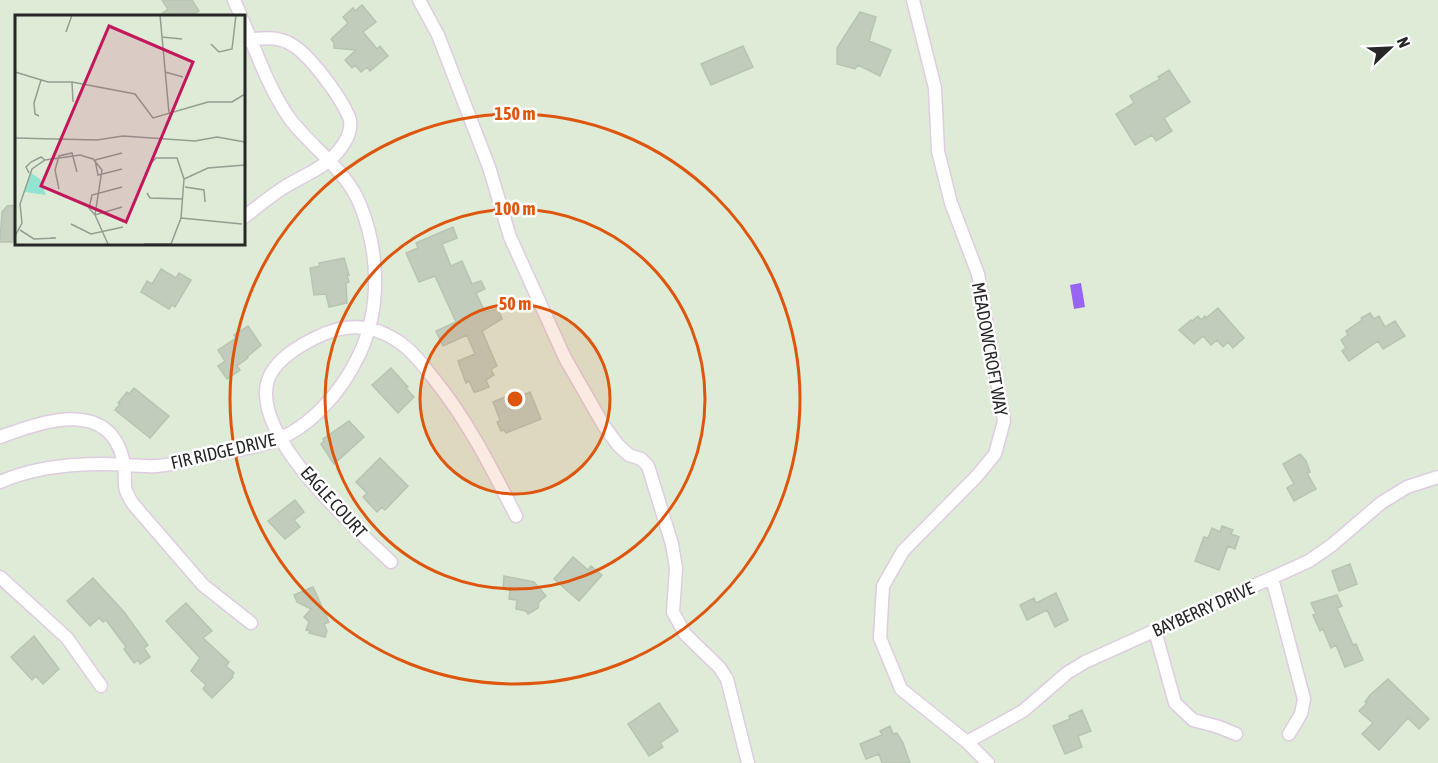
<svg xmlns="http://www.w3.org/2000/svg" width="1438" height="763" viewBox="0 0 1438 763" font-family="'Asap Condensed',sans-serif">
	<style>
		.water { fill: #9864f3 }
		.building { fill: #c1ccbd; stroke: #b6c5b1; stroke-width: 1.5 }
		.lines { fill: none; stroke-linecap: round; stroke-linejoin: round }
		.minor-casing { stroke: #dfcce1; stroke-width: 15 }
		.minor { stroke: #fff; stroke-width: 12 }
		.ring { fill: none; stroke: #de560d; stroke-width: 3 }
		.labels { text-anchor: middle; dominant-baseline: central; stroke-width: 5; stroke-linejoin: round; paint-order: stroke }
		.street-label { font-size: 18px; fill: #272727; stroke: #fff }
		.inset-road { fill: none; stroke: #959d91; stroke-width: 1.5 }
		.view { fill: #c2185b; fill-opacity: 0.15; stroke: #c2185b; stroke-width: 3 }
		.inset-edge { fill: none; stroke: #272727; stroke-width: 3 }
		.centre { fill: #de560d; stroke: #fff; stroke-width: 3 }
		.ring-label { font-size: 18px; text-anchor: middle; font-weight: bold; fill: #de560d; stroke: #fff; stroke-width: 5; stroke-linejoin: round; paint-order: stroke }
	</style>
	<rect width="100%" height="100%" fill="#deebd7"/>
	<!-- water -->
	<path class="water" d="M1081 283 1085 307 1074 309 1070 285Z"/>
	<!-- building -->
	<path class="building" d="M162 0H192L199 11 190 16H159L168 9Z
		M362 5 376 22 363 32 377 49 380 46 388 56 370 71 367 67 361 72 355 65 352 68 345 60 356 50 334 48V43L331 39 348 23 343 17 353 8 355 11Z
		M860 12 876 17 869 41 891 50 880 76 858 65 855 69 837 64V48Z
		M743 46 753 67 711 85 701 64Z
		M1169 70 1190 102 1164 118 1172 131 1156 141 1152 135 1135 145 1116 114 1134 103 1130 96 1160 79 1158 77Z
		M16 205V242H0L2 212 7 206Z
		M453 227 457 238 442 244 451 266 462 261 472 284 481 281 485 289 476 293 485 312 498 309 502 319 482 331 497 366 491 369 494 375 486 380 489 387 476 392H474L469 381 466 383 458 361 475 354 467 335 443 346 436 331 456 322 435 276 419 282 406 253 418 248 416 243Z
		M344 258 349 275H347L349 282 346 283 347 303 329 307 326 294 314 295 310 268 320 266 319 263Z
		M161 269 176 278 179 273 191 280 175 307 172 305 169 309 141 292 147 281 152 284Z
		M1218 308 1244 338 1233 348 1228 342 1223 347 1217 340 1211 345 1203 336 1194 344 1179 330 1191 320 1192 321 1198 316 1201 320 1205 316 1206 318Z
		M1370 313 1374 319 1379 316 1385 327 1395 321 1405 336 1383 349 1378 341 1349 361 1342 351 1346 348 1341 340 1348 335 1346 331 1362 320 1361 318Z
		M248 326 261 345 247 357 248 358 237 366 240 370 227 379 218 366 225 361 218 350 236 338 234 335Z
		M391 368 408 387 406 388 414 397 398 413 372 385Z
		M134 388 169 416 150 438 115 410 120 404 118 403 127 392 129 394Z
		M530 392 541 419 506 433 504 430 501 431 497 422 500 420 493 402 505 397 507 402Z
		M349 421 364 437 334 464 321 444 324 441 323 439Z
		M1300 454 1306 461 1310 472 1307 473 1316 489 1294 501 1287 488 1294 484 1283 464Z
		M380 458 408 486 385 510 382 507 377 512 363 497 367 493 356 482Z
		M295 500 304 512 294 520 300 527 285 539 268 521Z
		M1222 526 1233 530 1231 534 1239 537 1235 549 1228 546 1219 570 1195 561 1204 537 1208 538 1212 528 1220 532Z
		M573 557 588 570 591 566 602 575 579 601 554 579Z
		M1350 564 1357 584 1339 591 1332 571Z
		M504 576 534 582 546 596 539 602 538 608 528 614 526 611 516 609 517 600 509 599 510 590 503 589Z
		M93 578 124 612 148 645 144 648 150 657 140 664 138 660 134 663 124 649 126 647 106 620 103 622 99 618 90 626 67 601Z
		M313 587 329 622 324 624 327 631 325 637 309 633 310 631 306 630 309 622 304 617 311 609 297 602 294 595Z
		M1056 593 1068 620 1055 627 1047 610 1027 620 1020 605 1034 598 1036 603Z
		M1337 595 1342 606 1337 608 1353 645 1356 644 1363 660 1345 667 1336 645 1331 648 1323 629 1320 631 1313 615 1316 614 1311 603Z
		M186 603 212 631 203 638 229 662 226 666 234 673 232 676 233 677 212 698 203 689 206 685 191 671 200 658 166 621Z
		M34 636 59 669 43 684 36 676 32 680 11 657Z
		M1388 679 1429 719 1419 729 1408 718 1379 750 1362 734 1373 723 1359 711 1367 703 1365 702 1370 695Z
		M659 703 678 731 660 743 663 747 649 756 628 724Z
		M1082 710 1091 731 1078 736 1082 747 1065 754 1053 726 1070 719 1069 716Z
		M890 726 893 734 897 733 903 743 910 763H882L879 754 866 759 860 744 882 735 880 731Z"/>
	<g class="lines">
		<defs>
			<path id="minor" d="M234 0 241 16
				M419 0 438 35 489 167 510 237 565 358 604 426 618 445 629 455 641 459 648 466 672 544 676 568 673 612 685 634 719 667 727 679 748 763
				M913 0 935 88 938 151 951 203 978 274 1004 421 995 454 977 476 903 551 883 586 880 638 901 689 967 742 988 763
				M243 218C256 208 269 197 283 188 308 172 332 167 347 138 350 131 352 124 349 117 340 96 309 53 289 43 277 36 257 38 244 41
				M0 437C44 421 111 397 124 464 127 483 120 484 133 504L203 585 251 623
				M0 482C32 468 67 464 102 464 120 464 139 467 157 466 174 465 193 458 210 455 228 452 246 449 264 444 307 433 342 392 360 353 381 307 379 253 361 207 348 171 312 148 290 119 269 89 257 54 243 21
				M391 562C355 528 250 435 268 380 275 360 297 347 315 338 342 324 370 323 396 340 411 349 423 365 434 379 468 421 491 467 516 516
				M0 577 67 638 101 686
				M1272 578 1304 699 1301 714 1289 734
				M1155 631 1175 703 1193 720 1219 727 1236 734
				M967 742 1023 711 1067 673 1085 662 1309 561 1332 545 1381 503 1407 487 1438 477"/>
		</defs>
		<!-- minor casing -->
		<use href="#minor" class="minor-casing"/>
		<!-- minor -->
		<use href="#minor" class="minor"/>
	</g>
	<!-- distance rings -->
	<circle cx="515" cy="399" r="95" fill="#de560d" fill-opacity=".12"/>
	<g class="ring">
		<circle cx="515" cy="399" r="95"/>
		<circle cx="515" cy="399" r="190"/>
		<circle cx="515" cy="399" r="285"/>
	</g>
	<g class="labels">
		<!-- street labels -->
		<g class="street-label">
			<text transform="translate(990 349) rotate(80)">MEADOWCROFT WAY</text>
			<text transform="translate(223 451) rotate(-13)">FIR RIDGE DRIVE</text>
			<text transform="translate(334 502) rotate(48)">EAGLE COURT</text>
			<text transform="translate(1203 609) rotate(-24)">BAYBERRY DRIVE</text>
		</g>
	</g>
	<!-- overview -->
	<g transform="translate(15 15)">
		<rect width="230" height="230" fill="#deebd7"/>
		<path d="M16 158 25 164 31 180 10 177Z" fill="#90e4d0"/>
		<path class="inset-road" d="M145 0 154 98M51 17 57 0M147 22 167 24M196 29 204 37 217 34 221 0M0 57 33 67H57L120 79 138 103 193 87H217L230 79M150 57 168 62M57 67 58 87M24 101 20 99 19 88 26 65M0 123 82 125 108 121 180 126 202 122 230 127M80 145 83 160 107 154M80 145 107 138M136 148 141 143H162L169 164M14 158 11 152 16 147 26 142 30 145M170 172 189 175 190 187M44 174 40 155 44 141 57 138 62 157M132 178 135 183 168 184M107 192 80 200 74 193 77 180 107 172M166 203 227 209M56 209 76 219 108 212M5 215 19 224 41 223H35M0 221 7 208 5 189 17 154 30 145 65 140 78 144 87 155 80 200 93 229M129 229H156M156 229 166 203 169 164 193 153 230 150"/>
		<path class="view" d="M94 11 178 47 111 207 26 171Z"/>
		<rect width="230" height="230" class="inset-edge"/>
	</g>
	<circle cx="515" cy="399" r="9" class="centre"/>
	<g class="ring-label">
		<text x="515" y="120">150 m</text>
		<text x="515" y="215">100 m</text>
		<text x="515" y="310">50 m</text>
	</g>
	<!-- north arrow -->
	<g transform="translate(1390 48) rotate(67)" stroke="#ffffff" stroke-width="4.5" paint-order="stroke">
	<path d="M0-4.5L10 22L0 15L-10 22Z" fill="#272727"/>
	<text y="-9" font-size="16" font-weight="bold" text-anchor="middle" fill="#272727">N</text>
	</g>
</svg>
